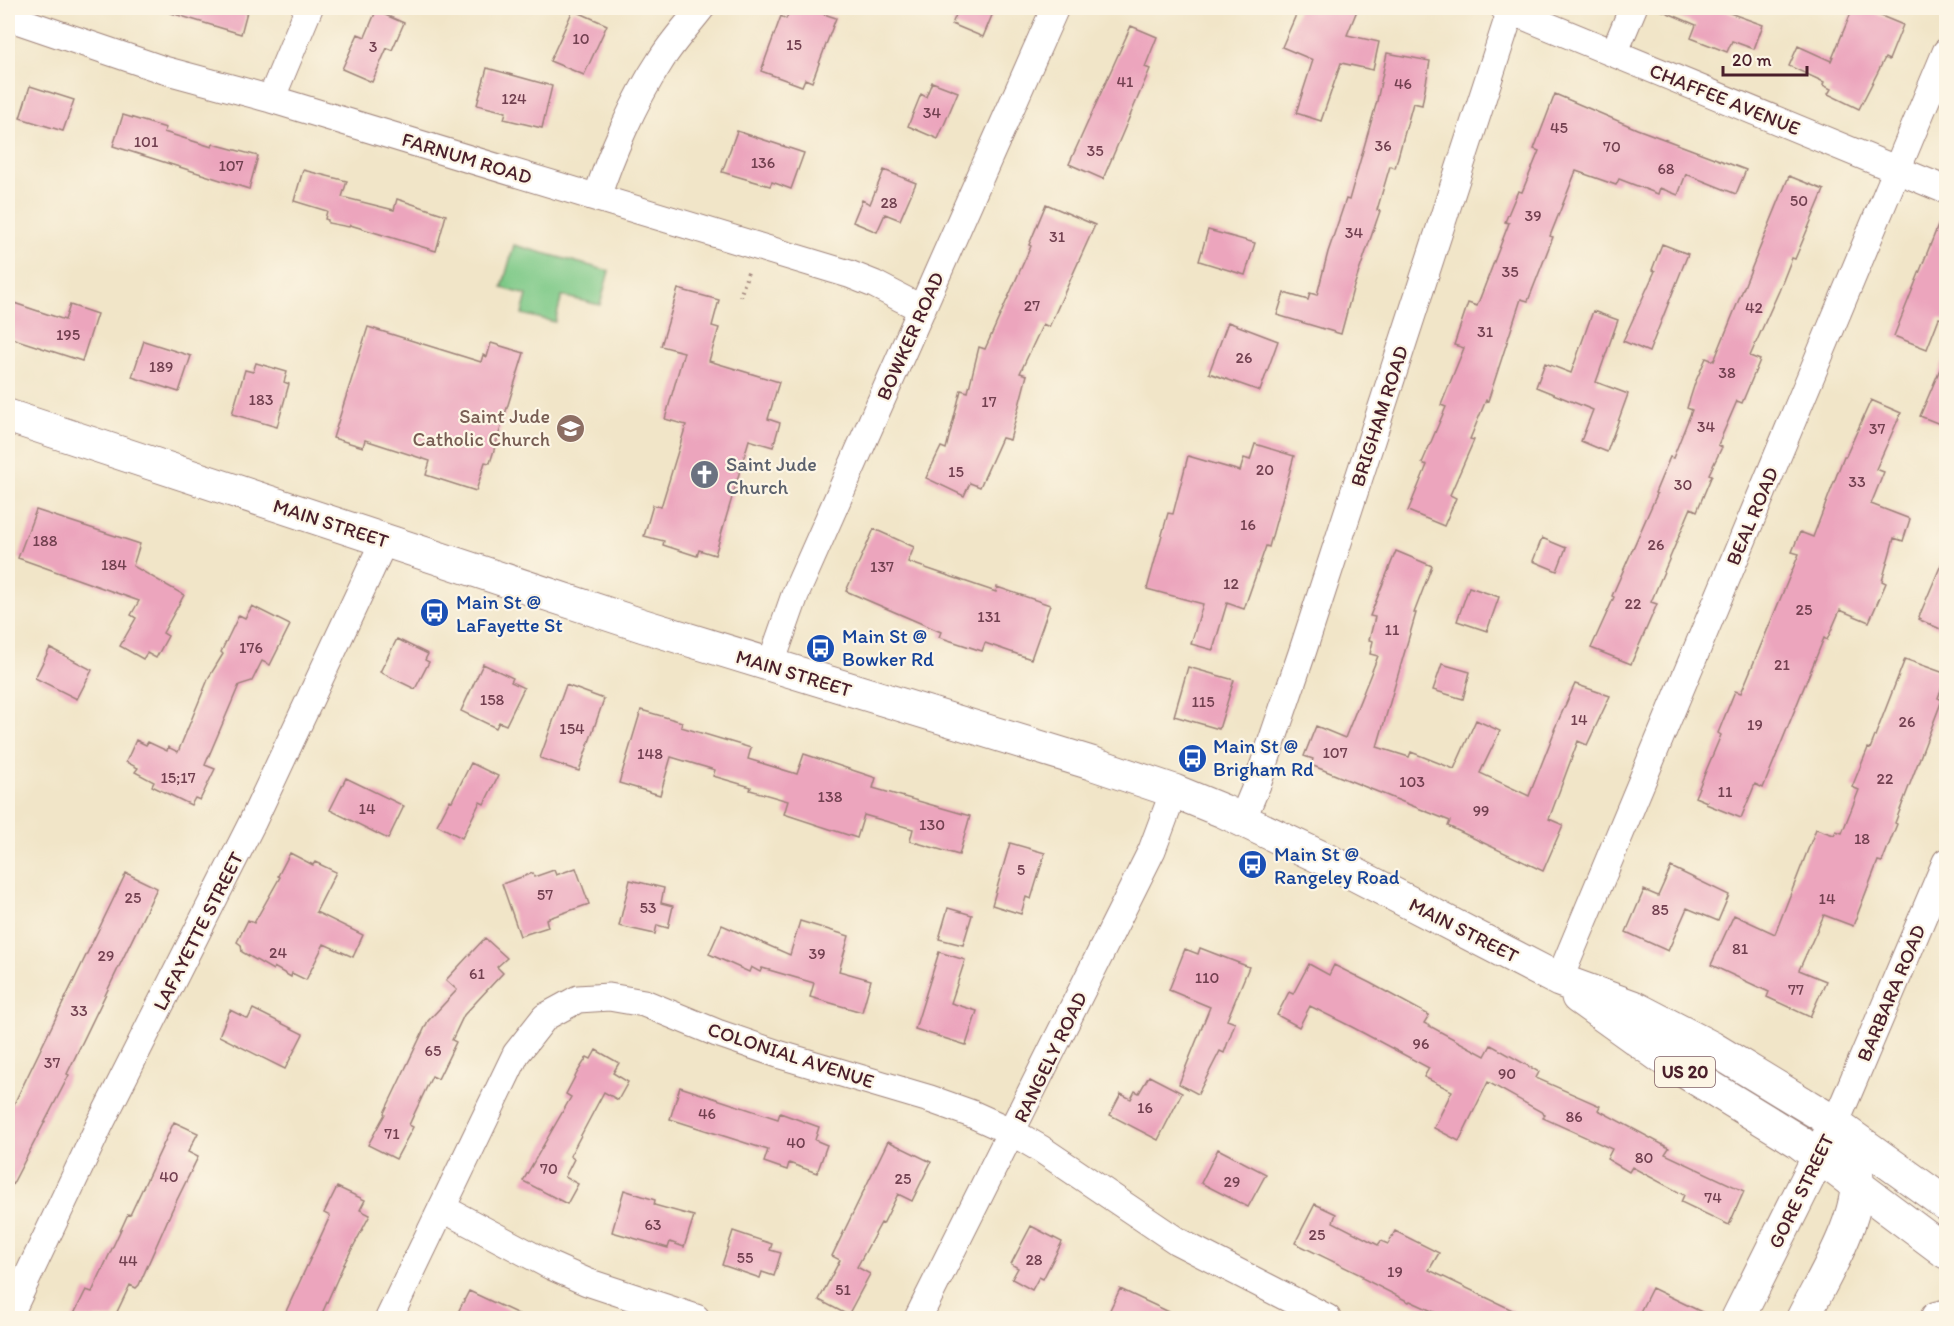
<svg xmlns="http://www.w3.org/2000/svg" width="1954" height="1326" viewBox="0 0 1954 1326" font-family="Itim,sans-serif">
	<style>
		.green { fill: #7dc987; stroke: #647459; stroke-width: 1.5 }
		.building { fill: #eca5bd }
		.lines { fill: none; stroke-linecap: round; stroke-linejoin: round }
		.minor-casing { stroke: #9e827a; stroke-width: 29 }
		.tertiary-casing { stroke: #9e827a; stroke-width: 35 }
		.primary-casing { stroke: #9e827a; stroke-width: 35 }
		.path { stroke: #9e827a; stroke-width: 4; stroke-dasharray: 1.5 4.5; stroke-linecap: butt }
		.minor { stroke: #fff; stroke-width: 27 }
		.tertiary { stroke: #fff; stroke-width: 33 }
		.primary { stroke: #fff; stroke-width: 33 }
		.labels { text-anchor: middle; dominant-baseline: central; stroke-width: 4.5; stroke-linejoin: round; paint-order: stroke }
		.number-label { font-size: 16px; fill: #724050 }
		.shield { fill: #fcf5e5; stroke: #7f5f63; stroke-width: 1.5 }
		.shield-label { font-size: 18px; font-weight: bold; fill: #4a1f2b }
		.street-label { font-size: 20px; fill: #4a1f2b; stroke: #fcf5e5 }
		.education-label { font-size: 20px; fill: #785e54; stroke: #fcf5e5; text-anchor: end }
		.worship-label { font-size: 20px; fill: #5b616d; stroke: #fcf5e5; text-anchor: start }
		.transit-label { font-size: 20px; fill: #164399; stroke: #fcf5e5; text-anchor: start }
	</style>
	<rect width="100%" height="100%" fill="#fcf5e5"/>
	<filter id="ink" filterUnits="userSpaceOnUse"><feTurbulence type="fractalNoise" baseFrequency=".0167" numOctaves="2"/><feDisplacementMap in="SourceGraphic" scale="12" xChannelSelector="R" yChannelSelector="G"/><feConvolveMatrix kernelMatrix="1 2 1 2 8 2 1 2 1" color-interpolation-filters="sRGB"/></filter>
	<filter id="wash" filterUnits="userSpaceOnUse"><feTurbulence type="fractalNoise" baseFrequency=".008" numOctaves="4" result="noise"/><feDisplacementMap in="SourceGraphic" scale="24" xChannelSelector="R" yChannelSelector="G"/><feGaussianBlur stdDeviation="1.35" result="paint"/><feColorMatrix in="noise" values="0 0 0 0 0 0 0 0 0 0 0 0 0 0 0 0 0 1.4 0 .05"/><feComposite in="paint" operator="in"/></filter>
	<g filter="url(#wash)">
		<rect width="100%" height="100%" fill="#f1e5c8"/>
		<!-- green -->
		<path class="green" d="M514 245 609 271 600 305 562 296 555 322 522 314 527 295 502 288Z"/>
		<g id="blocks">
			<!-- building -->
			<path class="building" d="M172 8H248L241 34 171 13Z
				M791 8H806L836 18 812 82 805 79 802 86 761 71 781 16 786 19Z
				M959 8H995L983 37 952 24Z
				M1299 8H1358L1347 35 1379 42 1373 70 1341 63 1321 121 1296 113 1313 60 1282 47Z
				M1656 8H1716L1763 25 1754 49 1732 41 1727 52 1691 38 1696 25Z
				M1853 8H1862L1903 25 1889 60 1885 58 1859 109 1828 94 1831 89 1823 85 1824 82 1789 66 1798 46 1831 61Z
				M573 10 607 25 584 75 550 61Z
				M376 11 404 23 392 50 387 48 372 82 342 69 358 34 365 37Z
				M1131 26 1157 37 1145 67 1150 69 1103 179 1069 164Z
				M1387 53 1430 61 1422 105 1413 103 1395 168 1390 166 1377 210 1380 211 1353 289 1341 334 1277 315 1284 293 1308 300 1310 293 1317 295 1328 252 1346 199 1349 200 1377 101Z
				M487 68 552 86 542 128 504 119 506 112 477 105Z
				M932 82 958 92 938 139 908 126 921 94 926 97Z
				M30 86 74 100 63 131 20 118Z
				M1555 94 1637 129 1746 170 1736 194 1686 174 1678 195 1660 188 1658 194 1619 179 1616 185 1576 171 1550 236 1553 237 1528 301 1521 299 1488 401 1486 400 1470 439 1474 440 1450 495 1456 498 1444 526 1408 511 1427 465 1422 463 1446 407 1441 405 1464 348 1454 345 1468 303 1477 306 1509 223 1505 222 1518 191 1522 192 1539 151 1534 149Z
				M123 115 166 128 164 132 212 147 213 144 258 156 249 189 113 146Z
				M737 131 804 153 791 189 772 182 770 186 722 172Z
				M303 170 347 181 342 197 394 210 397 199 446 215 436 251 350 225 349 227 328 223V220L325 219 327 211 294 201Z
				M884 170 916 183 900 220 885 214 877 232 853 222 862 200 870 204Z
				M1789 176 1824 190 1795 259 1792 258 1779 291 1750 356 1760 360 1742 403 1737 401 1718 445 1722 447 1709 474 1712 475 1697 511 1691 508 1657 588 1651 602 1657 604 1631 664 1591 648 1614 597 1612 596 1657 494 1655 493 1670 457 1673 458 1692 410 1687 408 1695 383 1706 358 1714 361Z
				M1046 204 1095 225 1049 327 1043 324 1020 373 1027 375 1010 440 1002 438 980 487 970 483 964 496 926 478 941 447 946 449 961 390 968 392 979 347 985 349 1031 246 1029 245Z
				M1945 208H1947V321L1939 318 1927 349 1894 336Z
				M1208 230 1255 243 1245 275 1199 261Z
				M1662 244 1688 254 1649 352 1623 341 1655 271 1652 270Z
				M678 289 719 300 712 326 719 328 709 361 779 382 768 419 780 423 773 447 749 440 715 555 699 550 697 556 663 545 664 541 644 536 653 505 661 507 686 425 665 419 684 352 661 346Z
				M8 301 65 320 70 305 97 314 82 361 8 337Z
				M1593 311 1618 320 1596 382 1628 394 1607 452 1581 441 1593 410 1536 387 1545 363 1571 373Z
				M1228 322 1278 341 1260 391 1209 373Z
				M368 327 481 362 483 355 487 357 491 343 524 353 490 463 485 462 476 491 426 475 430 461 365 440 363 447 333 438Z
				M144 341 191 356 179 392 132 377Z
				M1946 355H1947V427L1920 416Z
				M256 363 287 372 284 382 289 384 277 427 232 414 245 370 253 372Z
				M1871 400 1901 413 1876 469 1884 472 1871 504 1910 519 1903 541 1894 538 1882 581 1886 583 1869 622 1840 610 1827 640 1824 638 1763 788 1755 784 1741 818 1706 804 1707 802 1695 797 1721 735 1718 733 1735 691 1741 693 1799 554 1792 552 1800 532 1813 537 1844 456H1846Z
				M1255 444 1294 456 1269 547 1266 546 1244 609 1227 603 1213 650 1191 644 1203 604 1147 589 1168 513 1173 514 1188 456 1240 471 1244 458 1250 460Z
				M36 510 140 544 133 566 184 595 163 633 168 636 156 658 147 653 143 659 120 646 136 618 131 615 139 601 18 558Z
				M874 529 914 547 908 562 996 592 997 587 1050 605 1031 659 985 643 982 651 939 637 941 632 846 591Z
				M1542 538 1566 548 1557 571 1533 561Z
				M1396 551 1432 566 1414 613H1416L1377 747 1409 757 1411 752 1454 769 1476 720 1500 731 1480 773 1529 796 1555 730H1554L1575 684 1610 696 1587 745 1578 741 1549 819 1563 825 1543 871 1448 826 1450 821 1311 765 1313 759 1304 756 1316 726 1345 738 1378 656 1370 654 1373 641 1369 640 1375 617 1370 616Z
				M1946 553H1947V632L1918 619Z
				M1469 587 1499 597 1487 631 1457 621Z
				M252 606 290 625 270 665 262 661 252 681 239 685 205 765 215 769 200 800 195 798 191 805 156 788 152 786 154 782 135 772 138 768 126 762 136 740 146 745 148 742 167 751 168 747 178 752 209 677 223 654 221 652 239 615 245 618Z
				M397 639 428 654 425 660 429 662 415 689 380 672Z
				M50 648 92 670 77 699 35 678Z
				M1905 659 1947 674 1938 698 1942 700 1895 823 1897 824 1882 862 1878 861 1853 926 1824 915 1799 970 1826 981 1810 1017 1767 997 1769 992 1711 965 1734 915 1775 934 1816 829 1834 835 1836 831 1842 833 1859 790 1852 787 1868 748 1870 749Z
				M483 664 513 678 511 682 524 688 506 725 499 722 496 728 461 711Z
				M1442 664 1470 672 1463 699 1433 690Z
				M1188 667 1234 680 1219 729 1174 716Z
				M566 685 604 699 579 771 540 758Z
				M641 710 682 722 681 727 751 748 748 759 797 774 804 754 876 778 873 788 970 816 959 855 910 841 913 829 864 815 857 838 784 814 788 801 750 790 751 787 713 776 715 770 671 757 660 795 619 783Z
				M471 763 498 776 484 804 480 802 462 838 437 825 450 800 452 801Z
				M346 778 404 806 388 839 330 810Z
				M1010 843 1045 853 1031 899 1026 897 1021 914 992 905Z
				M290 853 313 865 315 862 336 872 316 912 363 935 353 957 324 944 306 980 292 973 291 977 274 967 273 970 242 952 241 945 237 942 248 920 254 923 280 877 278 876Z
				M1671 867 1729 895 1718 921 1687 908 1668 951 1626 932 1644 890 1658 896Z
				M576 868 589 904 546 919 548 927 520 936 502 884 533 873 534 877 554 870 556 875Z
				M126 873 157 888 67 1074 69 1075 8 1193V1101L14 1104Z
				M630 880 664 888 661 903 673 906 668 928 657 925 655 934 619 926Z
				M948 908 972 915 963 945 939 939Z
				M800 921 849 936 839 971 871 980 862 1012 810 997 814 983 762 968 760 972 751 967 749 972 709 954 722 925 790 955Z
				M485 938 507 958 497 967 503 973 464 1015 452 1040 456 1042 438 1079 432 1076 409 1125 413 1127 396 1159 368 1145 385 1114 384 1113 428 1021 457 990 446 980Z
				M1200 948 1249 967 1227 1020 1235 1023 1224 1053 1220 1051 1198 1094 1179 1084 1210 1007 1169 990 1185 949 1198 954Z
				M939 952 965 960 951 1003 977 1011 966 1045 915 1029Z
				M1309 964 1329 975 1334 965 1370 983 1429 1015 1424 1023 1485 1056 1491 1045 1539 1072 1536 1078 1600 1106 1598 1110 1669 1148 1665 1154 1744 1191 1729 1225 1681 1202 1684 1195 1632 1167 1629 1172 1607 1159 1612 1149 1543 1118 1545 1114 1488 1082 1459 1141 1434 1128 1452 1091 1424 1077 1429 1068 1352 1027 1310 1006 1299 1027 1277 1015 1289 992 1293 994Z
				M253 1009 303 1034 285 1069 219 1036 230 1010 248 1019Z
				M596 1050 619 1063 613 1073 628 1082 618 1100 604 1092 570 1156 574 1159 565 1177 578 1184 567 1204 523 1181 571 1097 566 1094 577 1073 587 1057 591 1059Z
				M1149 1076 1182 1093 1158 1140 1110 1115 1121 1094 1131 1099 1135 1091 1139 1093Z
				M680 1087 778 1119 780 1113 819 1127 815 1140 827 1145 817 1173 789 1163 787 1170 764 1162 768 1150 670 1119Z
				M174 1122 198 1133 188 1152 198 1157 172 1210 139 1285 136 1288 130 1285 114 1318H72L86 1290 92 1292 128 1214 130 1215Z
				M888 1141 931 1162 912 1201 898 1194 883 1224 881 1223 857 1267 870 1274 848 1315 819 1300 840 1260 832 1256Z
				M1218 1149 1266 1174 1248 1207 1201 1183Z
				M337 1187 365 1200 360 1210 370 1215 344 1264 320 1318H283L330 1216 324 1213Z
				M624 1190 655 1200 654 1205 694 1216 684 1247 670 1242 668 1248 612 1232Z
				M1315 1204 1336 1214 1333 1222 1378 1245 1381 1241 1388 1244 1395 1231 1439 1253 1429 1270 1529 1318H1447L1410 1301 1409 1302 1362 1278 1363 1276 1295 1243Z
				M1031 1226 1062 1242 1043 1279 1039 1277 1032 1290 1012 1279 1018 1268 1011 1264Z
				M733 1231 772 1244 770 1250 781 1253 774 1276 762 1272 760 1278 722 1265Z
				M1652 1288 1714 1318H1637Z
				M1120 1289 1182 1318H1106Z
				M469 1291 527 1318H455Z"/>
		</g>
	</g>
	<g filter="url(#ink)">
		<use href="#blocks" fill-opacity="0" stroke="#9e827a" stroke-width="1.5"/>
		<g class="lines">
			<defs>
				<path id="minor" d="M1504 8 1946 190
					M8 17 164 70 271 99 849 274 874 284 922 309
					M1614 53 1633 8
					M271 99 309 8
					M597 197C611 154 634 101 659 63 671 43 687 26 701 8
					M770 666 795 595 1055 8
					M1242 820 1258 782 1302 653 1511 10
					M1559 980 1946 52
					M1835 1124 1946 862
					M442 1208 551 1266 587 1282 696 1318
					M8 1318 100 1124 252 823 384 541
					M389 1318 516 1054 545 1017 578 999 609 997 644 1003 717 1033 781 1055 930 1099 972 1114 1012 1132 1041 1149 1177 1241 1327 1318
					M918 1318 1152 850 1174 791"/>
				<path id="tertiary" d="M1738 1318 1835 1124C1847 1142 1858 1162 1857 1184 1857 1224 1821 1282 1803 1318
					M1937 1318 1946 1316"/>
				<path id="primary" d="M8 416 644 626 1091 763 1174 791 1223 811 1335 864 1559 980 1633 1007 1712 1048 1822 1115 1946 1204
					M1578 997 1663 1058 1798 1141 1946 1252"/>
			</defs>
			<!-- minor casing -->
			<use href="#minor" class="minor-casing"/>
			<!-- tertiary casing -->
			<use href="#tertiary" class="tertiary-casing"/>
			<!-- primary casing -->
			<use href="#primary" class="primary-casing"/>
			<!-- path -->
			<path class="path" d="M740 297 748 272"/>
			<!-- minor -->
			<use href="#minor" class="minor"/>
			<!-- tertiary -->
			<use href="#tertiary" class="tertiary"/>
			<!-- primary -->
			<use href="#primary" class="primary"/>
		</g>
	</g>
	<!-- icons -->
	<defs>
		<symbol id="school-disc" viewBox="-11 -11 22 22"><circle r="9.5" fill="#8d6e63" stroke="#fcf5e5"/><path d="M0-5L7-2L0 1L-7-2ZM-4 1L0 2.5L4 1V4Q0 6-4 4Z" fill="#fff"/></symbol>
		<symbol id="church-disc" viewBox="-11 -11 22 22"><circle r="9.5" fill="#6b7280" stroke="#fcf5e5"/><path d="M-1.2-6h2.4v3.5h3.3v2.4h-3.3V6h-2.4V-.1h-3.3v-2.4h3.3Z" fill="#fff"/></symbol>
		<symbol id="bus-disc" viewBox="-11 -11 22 22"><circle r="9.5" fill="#1a4fb4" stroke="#fcf5e5"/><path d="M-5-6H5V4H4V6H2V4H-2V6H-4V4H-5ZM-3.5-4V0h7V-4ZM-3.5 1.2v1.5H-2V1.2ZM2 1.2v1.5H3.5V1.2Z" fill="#fff"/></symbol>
	</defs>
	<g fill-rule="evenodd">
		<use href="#school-disc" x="554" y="412" width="33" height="33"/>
		<use href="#church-disc" x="688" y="458" width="33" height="33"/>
		<use href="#bus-disc" x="418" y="596" width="33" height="33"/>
		<use href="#bus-disc" x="804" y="632" width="33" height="33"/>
		<use href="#bus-disc" x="1176" y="742" width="33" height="33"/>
		<use href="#bus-disc" x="1236" y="848" width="33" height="33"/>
	</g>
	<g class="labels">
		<!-- number labels -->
		<g class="number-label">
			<text x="581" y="38">10</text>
			<text x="794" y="44">15</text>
			<text x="373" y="46">3</text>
			<text x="1125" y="81">41</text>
			<text x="1403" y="83">46</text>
			<text x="514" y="98">124</text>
			<text x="932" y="112">34</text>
			<text x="1559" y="127">45</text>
			<text x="146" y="141">101</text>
			<text x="1383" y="145">36</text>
			<text x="1612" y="146">70</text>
			<text x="1095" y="150">35</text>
			<text x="763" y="162">136</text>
			<text x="231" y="165">107</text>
			<text x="1666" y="168">68</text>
			<text x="1799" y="200">50</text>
			<text x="889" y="202">28</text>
			<text x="1533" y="215">39</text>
			<text x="1354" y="232">34</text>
			<text x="1057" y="236">31</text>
			<text x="1510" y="271">35</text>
			<text x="1032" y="305">27</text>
			<text x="1754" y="307">42</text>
			<text x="1485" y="331">31</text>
			<text x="68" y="334">195</text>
			<text x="1244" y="357">26</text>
			<text x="161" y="366">189</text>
			<text x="1727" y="372">38</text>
			<text x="261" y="399">183</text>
			<text x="989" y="401">17</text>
			<text x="1706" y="426">34</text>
			<text x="1877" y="428">37</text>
			<text x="1265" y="469">20</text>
			<text x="956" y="471">15</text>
			<text x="1857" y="481">33</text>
			<text x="1683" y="484">30</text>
			<text x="1248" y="524">16</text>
			<text x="45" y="540">188</text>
			<text x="1656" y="544">26</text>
			<text x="114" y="564">184</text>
			<text x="882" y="566">137</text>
			<text x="1231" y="583">12</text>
			<text x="1633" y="603">22</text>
			<text x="1804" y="609">25</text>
			<text x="989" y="616">131</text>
			<text x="1392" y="629">11</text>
			<text x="251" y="647">176</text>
			<text x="1782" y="664">21</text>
			<text x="492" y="699">158</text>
			<text x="1203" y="701">115</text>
			<text x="1579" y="719">14</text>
			<text x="1907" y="721">26</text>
			<text x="1755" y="724">19</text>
			<text x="572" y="728">154</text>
			<text x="1335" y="752">107</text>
			<text x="650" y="753">148</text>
			<text x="178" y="777">15;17</text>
			<text x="1885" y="778">22</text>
			<text x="1412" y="781">103</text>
			<text x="1725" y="791">11</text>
			<text x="830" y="796">138</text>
			<text x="367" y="808">14</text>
			<text x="1481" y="810">99</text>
			<text x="932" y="824">130</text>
			<text x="1862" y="838">18</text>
			<text x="1021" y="869">5</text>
			<text x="545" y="894">57</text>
			<text x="133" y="897">25</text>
			<text x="1827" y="898">14</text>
			<text x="648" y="907">53</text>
			<text x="1660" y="909">85</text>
			<text x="1740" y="948">81</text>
			<text x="278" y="952">24</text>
			<text x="817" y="953">39</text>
			<text x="106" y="955">29</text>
			<text x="477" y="973">61</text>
			<text x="1207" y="977">110</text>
			<text x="1796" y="989">77</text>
			<text x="79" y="1010">33</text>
			<text x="1421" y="1043">96</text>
			<text x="433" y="1050">65</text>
			<text x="52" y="1062">37</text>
			<text x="1507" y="1073">90</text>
			<text x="1145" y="1107">16</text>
			<text x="707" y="1113">46</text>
			<text x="1574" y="1116">86</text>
			<text x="392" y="1133">71</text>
			<text x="796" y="1142">40</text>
			<text x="1644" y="1157">80</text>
			<text x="549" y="1168">70</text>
			<text x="169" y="1176">40</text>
			<text x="903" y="1178">25</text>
			<text x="1232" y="1181">29</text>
			<text x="1713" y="1197">74</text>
			<text x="653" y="1224">63</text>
			<text x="1317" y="1234">25</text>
			<text x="745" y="1257">55</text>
			<text x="1034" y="1259">28</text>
			<text x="128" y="1260">44</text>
			<text x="1395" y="1271">19</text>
			<text x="843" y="1289">51</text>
		</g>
		<!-- shield labels -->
		<rect class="shield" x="1655" y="1057" width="60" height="30" rx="4.5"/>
		<g class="shield-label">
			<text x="1685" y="1072">US 20</text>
		</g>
		<!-- street labels -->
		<g class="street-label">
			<text transform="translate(1725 99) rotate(22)">CHAFFEE AVENUE</text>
			<text transform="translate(467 158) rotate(17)">FARNUM ROAD</text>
			<text transform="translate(910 336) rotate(-66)">BOWKER ROAD</text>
			<text transform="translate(1379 416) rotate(-72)">BRIGHAM ROAD</text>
			<text transform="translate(1752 516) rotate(-67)">BEAL ROAD</text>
			<text transform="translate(331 523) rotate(18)">MAIN STREET</text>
			<text transform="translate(794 673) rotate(17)">MAIN STREET</text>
			<text transform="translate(1464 930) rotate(27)">MAIN STREET</text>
			<text transform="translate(198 931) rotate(-63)">LAFAYETTE STREET</text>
			<text transform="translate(1891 993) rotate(-67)">BARBARA ROAD</text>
			<text transform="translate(791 1055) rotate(18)">COLONIAL AVENUE</text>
			<text transform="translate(1050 1057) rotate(-64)">RANGELY ROAD</text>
			<text transform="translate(1801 1191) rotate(-64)">GORE STREET</text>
		</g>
		<!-- education labels -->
		<g class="education-label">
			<text x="550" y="416">Saint Jude<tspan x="550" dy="23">Catholic Church</tspan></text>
		</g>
		<!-- worship labels -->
		<g class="worship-label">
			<text x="726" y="464">Saint Jude<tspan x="726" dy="23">Church</tspan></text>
		</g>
		<!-- transit labels -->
		<g class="transit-label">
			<text x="456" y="602">Main St @<tspan x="456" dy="23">LaFayette St</tspan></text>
			<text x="842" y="636">Main St @<tspan x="842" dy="23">Bowker Rd</tspan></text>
			<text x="1213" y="746">Main St @<tspan x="1213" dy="23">Brigham Rd</tspan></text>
			<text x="1274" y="854">Main St @<tspan x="1274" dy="23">Rangeley Road</tspan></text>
		</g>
	</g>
	<!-- margin -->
	<rect width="1954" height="1326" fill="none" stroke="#fcf5e5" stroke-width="30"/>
	<!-- scale -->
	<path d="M1723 66v9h84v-9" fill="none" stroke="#4a1f2b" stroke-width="3"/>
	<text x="1732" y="66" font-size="18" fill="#4a1f2b" stroke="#fcf5e5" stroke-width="4.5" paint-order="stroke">20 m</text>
</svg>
